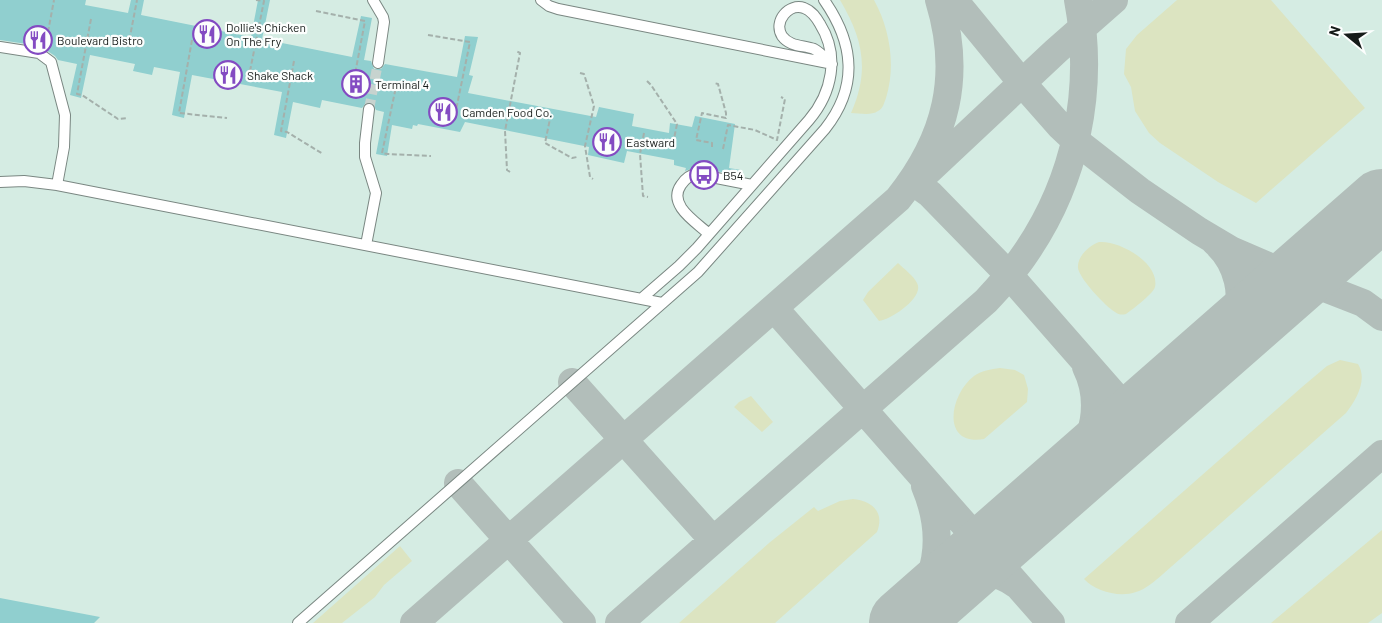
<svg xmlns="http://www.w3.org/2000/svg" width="1382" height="623" viewBox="0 0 1382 623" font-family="Barlow,sans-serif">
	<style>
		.built { fill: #d5ece3 }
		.grass { fill: #dce4c1 }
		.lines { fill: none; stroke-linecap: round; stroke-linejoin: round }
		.taxiway { stroke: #b2beba; stroke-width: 28 }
		.runway { stroke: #b2beba; stroke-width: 70 }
		.building { fill: #90cfcf }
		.minor-tunnel { stroke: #c7d3cf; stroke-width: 10; stroke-dasharray: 10 5; stroke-linecap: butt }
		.minor-casing { stroke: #7a8782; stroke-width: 12 }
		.path { stroke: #a4b0ab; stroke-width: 2; stroke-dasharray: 5 2.5; stroke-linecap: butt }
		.minor { stroke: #fff; stroke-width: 10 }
		.labels { text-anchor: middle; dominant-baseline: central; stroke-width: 4.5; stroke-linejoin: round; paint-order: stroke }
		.poi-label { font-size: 12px; fill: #161b19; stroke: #fcfefd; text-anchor: start }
	</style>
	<rect width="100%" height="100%" fill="#e6f4ef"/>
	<!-- built -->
	<path class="built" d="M0 0H1382V623H0Z"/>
	<!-- grass -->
	<path class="grass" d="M840 0H874C890 29 896 66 886 98 884 103 883 109 878 111 871 116 859 113 851 113 870 70 863 39 840 0Z
		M1177 0H1271L1365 108 1256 203 1218 182 1160 143 1149 133 1135 111 1131 87 1124 74 1126 49 1137 35Z
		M1099 242C1119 240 1160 263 1155 287 1153 294 1133 309 1126 314 1122 315 1119 315 1115 312 1106 307 1079 278 1078 268 1077 256 1089 246 1099 242Z
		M898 263C904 269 914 276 917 283 925 297 891 320 879 321L863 300 868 292Z
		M1340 360 1358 364C1368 380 1356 400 1346 413L1163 574C1155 581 1146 589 1136 592 1119 598 1095 591 1084 579L1302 387 1327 366Z
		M1000 368 1015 370 1024 375 1028 389 1027 402 984 439C940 446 950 394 974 376 981 371 991 369 1000 368Z
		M751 396 773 422 762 432 734 407 739 402Z
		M853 499C872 501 885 512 877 532L775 623H679L769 543 814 507 818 511 840 501Z
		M1382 530V613L1368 623H1271Z
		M400 546 412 561 384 585 375 597 342 623H313Z"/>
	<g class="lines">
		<!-- taxiway -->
		<path class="taxiway" d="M954 0 1022 83 1060 126 1076 141 1140 191 1199 231 1231 250 1268 266 1363 303 1382 317
			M925 174 1056 51 1114 0
			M912 181 930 194 1009 275 1136 420
			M774 308 1051 623
			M1202 361C1213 349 1224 338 1232 325 1248 297 1237 262 1215 242
			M572 382 713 540
			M1076 472C1092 438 1104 403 1086 367
			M458 483 582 623
			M933 598C960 579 984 560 1017 585
			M414 623 898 199C947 138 962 75 939 0
			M619 623 986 301C999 287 1012 273 1023 257 1076 182 1095 90 1078 0
			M901 623C939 584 946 536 925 486
			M1189 623 1382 454"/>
		<!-- runway -->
		<path class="runway" d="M904 623 1382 204"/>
	</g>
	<!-- building -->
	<path class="building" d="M0 0H86L85 5 128 13 131 0H144L141 15 251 37 258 0H270L262 39 352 57 361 16 372 18 364 60 371 61 374 69H381L385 64 457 77 465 36 478 37 469 75 473 76 468 93 596 117 599 107 634 114 632 126 669 133 670 123 692 127 695 116 735 124 729 168 741 170 740 176 697 167 685 171 686 168 674 165V160L627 151 624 163 588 155 589 147 465 122 460 132 418 124 417 126 413 125 412 129 392 125 387 156 376 154 384 112 376 110 373 104 369 102 366 103 362 108 322 100 320 108 293 102 286 138 274 135 282 92 192 75 184 118 172 115 180 72 154 67 152 75 133 71 135 64 90 55 81 98 70 95 77 64 58 60 55 56 40 46 0 40Z
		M0 598 100 617 94 623H0Z"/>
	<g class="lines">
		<!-- minor-tunnel -->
		<path class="minor-tunnel" d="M369 109 378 63"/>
		<defs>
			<path id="minor" d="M373 0 383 17 384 22 378 63
				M541 0 549 6 558 9 828 63
				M0 47 39 53 51 62 65 115 64 147 57 185
				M0 182 24 181 57 185 662 303
				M709 234C696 222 667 205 681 185 685 179 689 175 696 174L752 185
				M366 245 376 193 365 157V143L369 109
				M641 299 679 266 697 248 809 120C832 93 840 56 820 24 816 17 812 11 804 8 789 3 773 21 782 36 790 47 803 45 814 49 820 52 826 59 832 64
				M298 623 698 272 825 129C859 86 854 43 824 0"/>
		</defs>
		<!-- minor casing -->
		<use href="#minor" class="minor-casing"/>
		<!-- path -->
		<path class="path" d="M316 11 365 21 352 90
			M91 19 77 94 82 95 118 119 128 118
			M48 32 54 0
			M428 35 470 42 456 110
			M192 40 179 113 227 118
			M128 47 137 0
			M294 61 281 131 287 132 323 154
			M250 71 264 1 256 0
			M580 73 584 74 594 106 585 146 590 177 593 179
			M647 81 651 85 677 124 674 139
			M397 82 382 153 388 154 431 156
			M551 114 545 143 572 158 577 157
			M644 133 640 154 643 196 648 197
			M712 147V143L696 140 702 113 726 118V113L718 84 714 83
			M723 149 728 125 755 130 777 140 785 99 781 97
			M706 165 708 158
			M510 172 507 170 505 131 520 53 516 51"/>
		<!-- minor -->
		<use href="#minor" class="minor"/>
	</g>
	<!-- icons -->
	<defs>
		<symbol id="restaurant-ring" viewBox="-11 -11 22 22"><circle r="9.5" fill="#fcfefd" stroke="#834bc2" stroke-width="1.5"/><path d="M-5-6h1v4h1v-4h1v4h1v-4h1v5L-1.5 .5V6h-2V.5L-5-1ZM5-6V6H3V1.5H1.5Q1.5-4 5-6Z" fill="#834bc2"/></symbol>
		<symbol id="building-ring" viewBox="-11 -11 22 22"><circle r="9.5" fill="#fcfefd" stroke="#834bc2" stroke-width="1.5"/><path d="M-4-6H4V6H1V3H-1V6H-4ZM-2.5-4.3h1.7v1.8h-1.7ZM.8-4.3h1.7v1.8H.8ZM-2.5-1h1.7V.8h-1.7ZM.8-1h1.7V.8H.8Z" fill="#834bc2"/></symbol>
		<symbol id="bus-ring" viewBox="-11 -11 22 22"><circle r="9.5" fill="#fcfefd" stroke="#834bc2" stroke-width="1.5"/><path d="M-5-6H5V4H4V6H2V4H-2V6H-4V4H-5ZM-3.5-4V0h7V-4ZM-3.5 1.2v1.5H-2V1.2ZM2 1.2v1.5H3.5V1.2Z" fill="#834bc2"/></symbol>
	</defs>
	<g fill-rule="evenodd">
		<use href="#restaurant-ring" x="191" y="18" width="32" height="32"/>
		<use href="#restaurant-ring" x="22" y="24" width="32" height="32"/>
		<use href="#restaurant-ring" x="212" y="59" width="32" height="32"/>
		<use href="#building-ring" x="340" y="68" width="32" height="32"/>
		<use href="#restaurant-ring" x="427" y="96" width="32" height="32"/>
		<use href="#restaurant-ring" x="591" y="126" width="32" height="32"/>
		<use href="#bus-ring" x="688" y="159" width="32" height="32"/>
	</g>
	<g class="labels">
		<!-- poi labels -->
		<g class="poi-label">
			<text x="226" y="27">Dollie's Chicken<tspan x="226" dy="14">On The Fry</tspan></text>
			<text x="57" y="40">Boulevard Bistro</text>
			<text x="247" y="75">Shake Shack</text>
			<text x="375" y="84">Terminal 4</text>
			<text x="462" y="112">Camden Food Co.</text>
			<text x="626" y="142">Eastward</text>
			<text x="723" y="175">B54</text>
		</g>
	</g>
	<!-- north arrow -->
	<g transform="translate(1347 35) rotate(288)" stroke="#fcfefd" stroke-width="4" paint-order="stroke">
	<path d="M0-4L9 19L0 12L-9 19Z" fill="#161b19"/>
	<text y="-8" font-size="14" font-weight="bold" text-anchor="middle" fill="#161b19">N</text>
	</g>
</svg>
